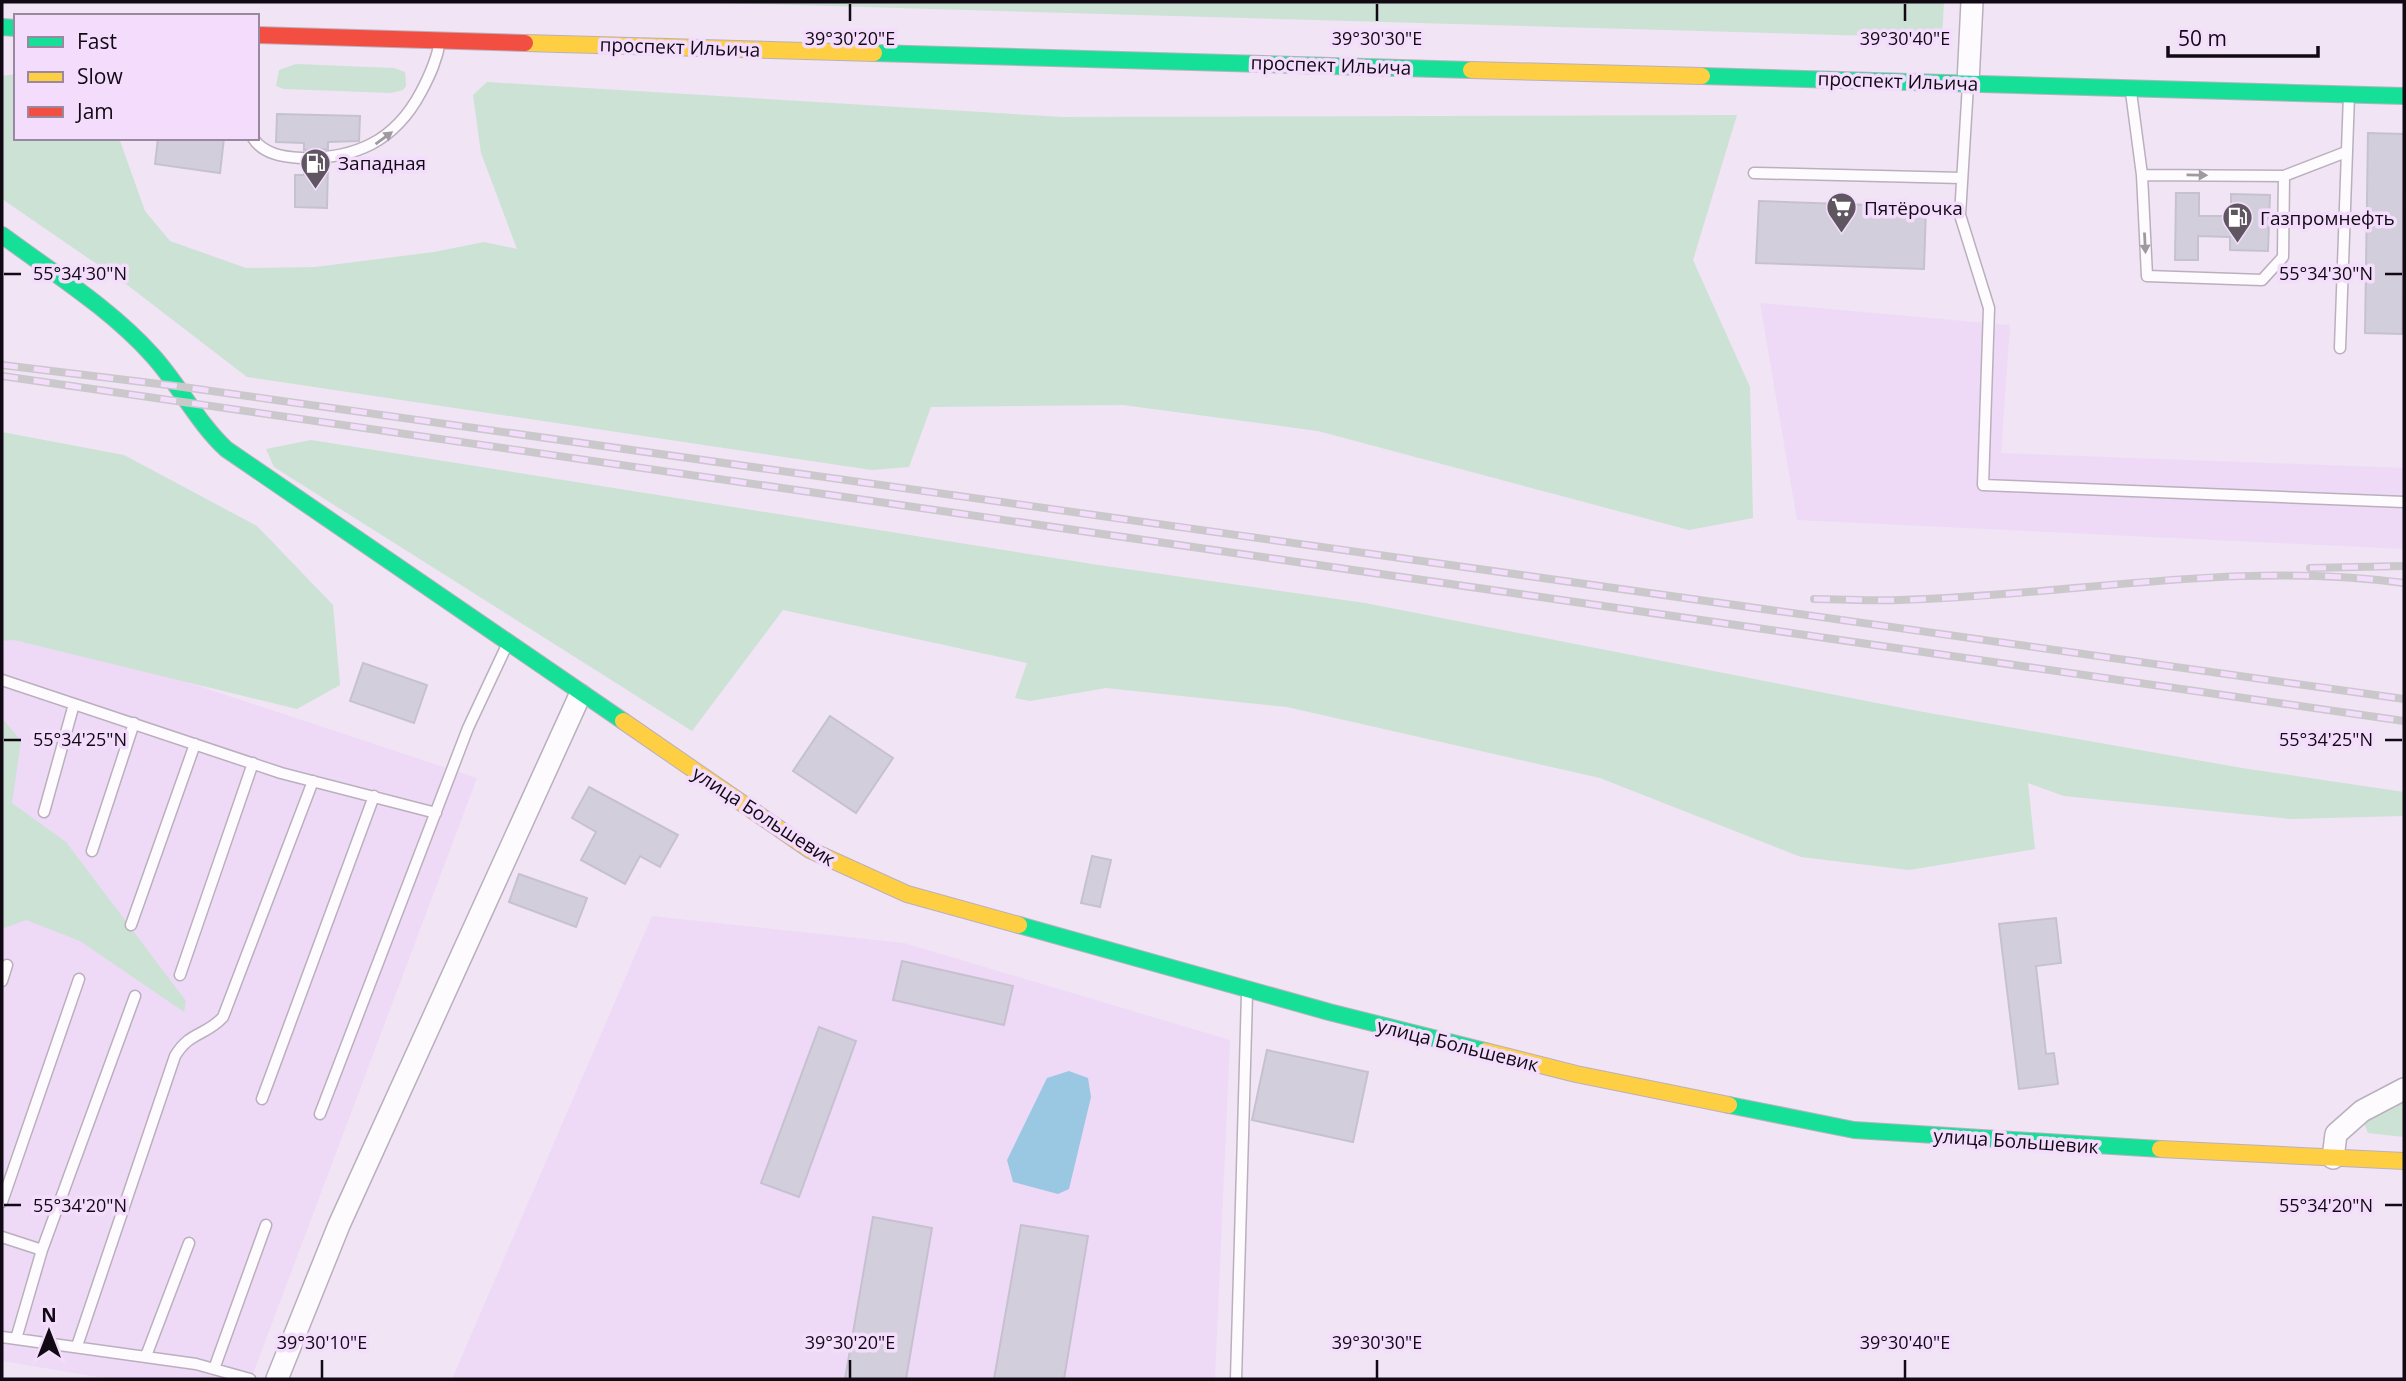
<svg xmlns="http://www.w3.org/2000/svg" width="2406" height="1381" viewBox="0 0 2406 1381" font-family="'Open Sans',sans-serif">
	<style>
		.built { fill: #eedaf6 }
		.green { fill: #cbe2d4 }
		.water { fill: #9ac7e1 }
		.building { fill: #d3cedc; stroke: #c6c1d0; stroke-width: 2 }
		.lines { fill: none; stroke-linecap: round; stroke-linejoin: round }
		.lane-casing { stroke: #bab0bd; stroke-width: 13 }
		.street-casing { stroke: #bab0bd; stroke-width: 24 }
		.fast-casing { stroke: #bab0bd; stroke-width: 18 }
		.slow-casing { stroke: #bab0bd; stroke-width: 18 }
		.jam-casing { stroke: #bab0bd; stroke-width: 18 }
		.lane { stroke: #fdfbfe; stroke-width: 10 }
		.street { stroke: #fdfbfe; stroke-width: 21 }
		.fast { stroke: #16e098; stroke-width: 16 }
		.slow { stroke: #ffcf43; stroke-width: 16 }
		.jam { stroke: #f24e42; stroke-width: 16 }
		.rail-casing { stroke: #cbc8cc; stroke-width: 8 }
		.rail { stroke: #f4ddfc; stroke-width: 5; stroke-dasharray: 16; stroke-linecap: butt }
		.oneway { fill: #9f9aa0 }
		.ticks { fill: none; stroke: #110913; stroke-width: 2.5 }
		.labels { text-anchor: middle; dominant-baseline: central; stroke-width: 7; stroke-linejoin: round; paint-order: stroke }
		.street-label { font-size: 19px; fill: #110913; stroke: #f4ddfc }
		.poi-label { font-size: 19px; fill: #110913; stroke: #f4ddfc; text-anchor: start }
		.ticks-label { font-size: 18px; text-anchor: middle; fill: #110913; stroke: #f4ddfc; stroke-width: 7; stroke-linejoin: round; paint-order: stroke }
	</style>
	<rect width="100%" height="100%" fill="#f0e4f5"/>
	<!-- built -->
	<path class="built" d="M1760 303 2010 325 2001 453 2404 468V549L1797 520Z
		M2 621 477 778 251 1379H110L2 1361Z
		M652 916 904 943 1230 1040 1215 1379H452Z"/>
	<!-- green -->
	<path class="green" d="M688 2H1944L1942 38Z
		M296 64 394 68 405 72 406 86 403 90 391 93 284 89 276 86 279 70Z
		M16 74V138H119L145 211 170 241 246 268 315 267 434 252 484 242 517 249 481 153 473 95 487 82 1062 117 1737 115 1693 260 1750 387 1753 518 1689 530 1318 431 1123 405 931 407 909 467 872 470 247 377 126 284 2 199V76Z
		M2 432 124 455 257 526 333 605 340 685 297 709 14 640 2 641Z
		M311 440 1105 566 1365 603 1918 711 2242 768 2404 792V816L2290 819 2064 796 2028 783 2035 849 1909 870 1801 857 1600 778 1287 707 1106 688 1030 701 1015 698 1027 663 783 610 692 731 274 467 266 449Z
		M2 718 21 741 12 803 66 842 186 1001 184 1012 80 941 26 920 2 929Z
		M2404 1099V1137L2368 1133 2364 1123Z"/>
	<!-- water -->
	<path class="water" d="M1069 1071 1088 1078 1091 1097 1069 1189 1058 1194 1013 1182 1007 1160 1047 1078Z"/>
	<!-- building -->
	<path class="building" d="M277 114 360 116 359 141 328 142V149L304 150V143L276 142Z
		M2368 133 2404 134 2402 334 2365 333Z
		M158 138H224L220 173 155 164Z
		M328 164 327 208 295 207V175H304V166Z
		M2176 193H2199V216H2231V194L2270 195 2268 251 2230 250V237L2198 236V260H2175Z
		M1759 201 1926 207 1924 269 1756 263Z
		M363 663 427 685 414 723 350 701Z
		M830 716 893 758 856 813 793 771Z
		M589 787 678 835 660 867 640 856 625 884 581 860 596 832 572 818Z
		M1092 856 1111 860 1100 907 1081 903Z
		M519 874 587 898 576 927 509 902Z
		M2056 918 2061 963 2036 966 2046 1054 2054 1053 2058 1084 2019 1089 1999 924Z
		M902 961 1013 986 1004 1025 893 1000Z
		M819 1027 856 1041 799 1197 761 1183Z
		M1267 1050 1368 1072 1353 1142 1252 1120Z
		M873 1217 932 1228 906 1379H845Z
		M1021 1225 1088 1236 1064 1379H994Z"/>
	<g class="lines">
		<defs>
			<path id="lane" d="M1968 85 1960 215 1989 308 1983 485 2404 502
				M2131 92 2142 175 2284 176 2346 152
				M253 138C263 154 283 157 301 158 356 159 395 141 421 92 430 75 437 60 440 41
				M1754 173 1962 178
				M2142 175 2147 276 2262 280 2283 257 2284 176
				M2340 348 2349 95
				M2 680 281 773 436 813
				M44 812 74 704
				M92 851 134 723
				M131 925 195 744
				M180 975 253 763
				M2 981 7 965
				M262 1099 374 796
				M320 1114 468 728 506 647
				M2 1202 79 979
				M2 1237 42 1250
				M2 1337 196 1364 250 1379
				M16 1339 42 1250 135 996
				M77 1346 175 1056C190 1031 206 1036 223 1017L313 781
				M146 1356 189 1243
				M214 1369 266 1225
				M1236 1379 1247 994"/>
			<path id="street" d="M1968 83 1972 2
				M2333 1158 2336 1134 2362 1111 2404 1089
				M277 1379 339 1225 580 695"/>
			<path id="fast" d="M2 27 16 28
				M874 53 1471 70
				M1702 76 2404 96
				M2 235C53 273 110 308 153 356 180 386 197 422 226 449L623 721
				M1019 925 1329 1012 1485 1051
				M1729 1105 1854 1130 2160 1149"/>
			<path id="slow" d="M525 43 874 53
				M1471 70 1702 76
				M623 721 810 850 907 894 1019 925
				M1485 1051 1576 1074 1729 1105
				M2160 1149 2404 1161"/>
			<path id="jam" d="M257 35 525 43"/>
		</defs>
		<!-- lane casing -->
		<use href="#lane" class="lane-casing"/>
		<!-- street casing -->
		<use href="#street" class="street-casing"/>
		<!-- fast casing -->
		<use href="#fast" class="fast-casing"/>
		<!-- slow casing -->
		<use href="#slow" class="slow-casing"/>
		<!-- jam casing -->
		<use href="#jam" class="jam-casing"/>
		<!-- lane -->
		<use href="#lane" class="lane"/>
		<!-- street -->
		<use href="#street" class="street"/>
		<!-- fast -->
		<use href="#fast" class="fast"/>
		<!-- slow -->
		<use href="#slow" class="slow"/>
		<!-- jam -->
		<use href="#jam" class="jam"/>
		<defs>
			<path id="rail" d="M2 365 176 386 2404 699
				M2 376 2404 721
				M2310 568 2404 566
				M1814 599C1842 599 1871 601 1899 600 2068 596 2236 560 2404 583"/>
		</defs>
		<!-- rail casing -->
		<use href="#rail" class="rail-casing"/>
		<!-- rail -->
		<use href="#rail" class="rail"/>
	</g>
	<!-- one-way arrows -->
	<defs><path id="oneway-solid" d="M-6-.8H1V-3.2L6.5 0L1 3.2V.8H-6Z" transform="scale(1.75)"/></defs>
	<g class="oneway">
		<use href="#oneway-solid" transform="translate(384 138) rotate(-36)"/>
		<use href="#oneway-solid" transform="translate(2197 175) rotate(1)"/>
		<use href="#oneway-solid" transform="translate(2145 243) rotate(87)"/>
	</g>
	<!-- ticks -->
	<path class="ticks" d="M850 4V21M1377 4V21M1905 4V21M4 274H21M2385 274H2402M4 740H21M2385 740H2402M4 1205H21M2385 1205H2402M322 1360V1378M850 1360V1378M1377 1360V1378M1905 1360V1378"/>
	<!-- icons -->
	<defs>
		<symbol id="fuel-pin" viewBox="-11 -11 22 30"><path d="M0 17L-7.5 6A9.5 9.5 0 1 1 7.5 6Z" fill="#5f5662" stroke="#f4ddfc"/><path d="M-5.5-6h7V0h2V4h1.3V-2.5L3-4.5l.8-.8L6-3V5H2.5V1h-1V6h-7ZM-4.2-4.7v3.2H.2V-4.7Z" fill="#fff"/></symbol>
		<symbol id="supermarket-pin" viewBox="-11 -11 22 30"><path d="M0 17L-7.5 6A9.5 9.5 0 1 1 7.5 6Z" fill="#5f5662" stroke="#f4ddfc"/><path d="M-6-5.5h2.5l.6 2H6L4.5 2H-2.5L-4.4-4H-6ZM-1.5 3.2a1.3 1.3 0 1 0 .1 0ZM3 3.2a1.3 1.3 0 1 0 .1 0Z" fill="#fff"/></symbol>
	</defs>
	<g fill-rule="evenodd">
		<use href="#fuel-pin" x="298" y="146" width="35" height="47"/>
		<use href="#supermarket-pin" x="1824" y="190" width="35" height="47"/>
		<use href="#fuel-pin" x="2220" y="200" width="35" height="47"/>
	</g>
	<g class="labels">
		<!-- street labels -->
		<g class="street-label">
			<text transform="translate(680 47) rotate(2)">проспект Ильича</text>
			<text transform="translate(1331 65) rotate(2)">проспект Ильича</text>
			<text transform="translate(1898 81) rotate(2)">проспект Ильича</text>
			<text transform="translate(764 816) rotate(33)">улица Большевик</text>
			<text transform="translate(1458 1045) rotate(14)">улица Большевик</text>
			<text transform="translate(2016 1141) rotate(4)">улица Большевик</text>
		</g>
		<!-- poi labels -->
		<g class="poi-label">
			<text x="338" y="163">Западная</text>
			<text x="1864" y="208">Пятёрочка</text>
			<text x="2260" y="218">Газпромнефть</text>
		</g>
	</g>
	<g class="ticks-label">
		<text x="850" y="45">39°30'20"E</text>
		<text x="1377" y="45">39°30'30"E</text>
		<text x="1905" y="45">39°30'40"E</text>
		<text x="80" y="280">55°34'30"N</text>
		<text x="2326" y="280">55°34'30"N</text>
		<text x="80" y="746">55°34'25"N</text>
		<text x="2326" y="746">55°34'25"N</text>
		<text x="80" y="1212">55°34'20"N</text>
		<text x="2326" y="1212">55°34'20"N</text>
		<text x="322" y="1349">39°30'10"E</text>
		<text x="850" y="1349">39°30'20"E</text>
		<text x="1377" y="1349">39°30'30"E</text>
		<text x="1905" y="1349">39°30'40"E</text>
	</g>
	<!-- border -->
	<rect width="2406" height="1381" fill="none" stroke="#110913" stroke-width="7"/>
	<!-- legend -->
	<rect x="14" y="14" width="245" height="126" fill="#f4ddfc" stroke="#99889f" stroke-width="2"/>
	<rect x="28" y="37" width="35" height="10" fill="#16e098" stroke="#99889f" stroke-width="2"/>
	<text x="77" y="49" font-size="21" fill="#110913">Fast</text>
	<rect x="28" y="72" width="35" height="10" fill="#ffcf43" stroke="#99889f" stroke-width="2"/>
	<text x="77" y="84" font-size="21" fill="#110913">Slow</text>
	<rect x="28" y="107" width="35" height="10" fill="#f24e42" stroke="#99889f" stroke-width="2"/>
	<text x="77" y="119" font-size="21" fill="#110913">Jam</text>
	<!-- north arrow -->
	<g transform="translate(49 1332)" stroke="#f4ddfc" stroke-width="5" paint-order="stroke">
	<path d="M0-5L12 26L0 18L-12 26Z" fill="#110913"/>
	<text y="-10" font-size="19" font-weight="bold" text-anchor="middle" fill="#110913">N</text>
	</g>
	<!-- scale -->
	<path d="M2168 46v10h150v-10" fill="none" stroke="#110913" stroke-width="3.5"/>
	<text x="2178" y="46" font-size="21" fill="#110913" stroke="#f4ddfc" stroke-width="5" paint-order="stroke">50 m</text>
</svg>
